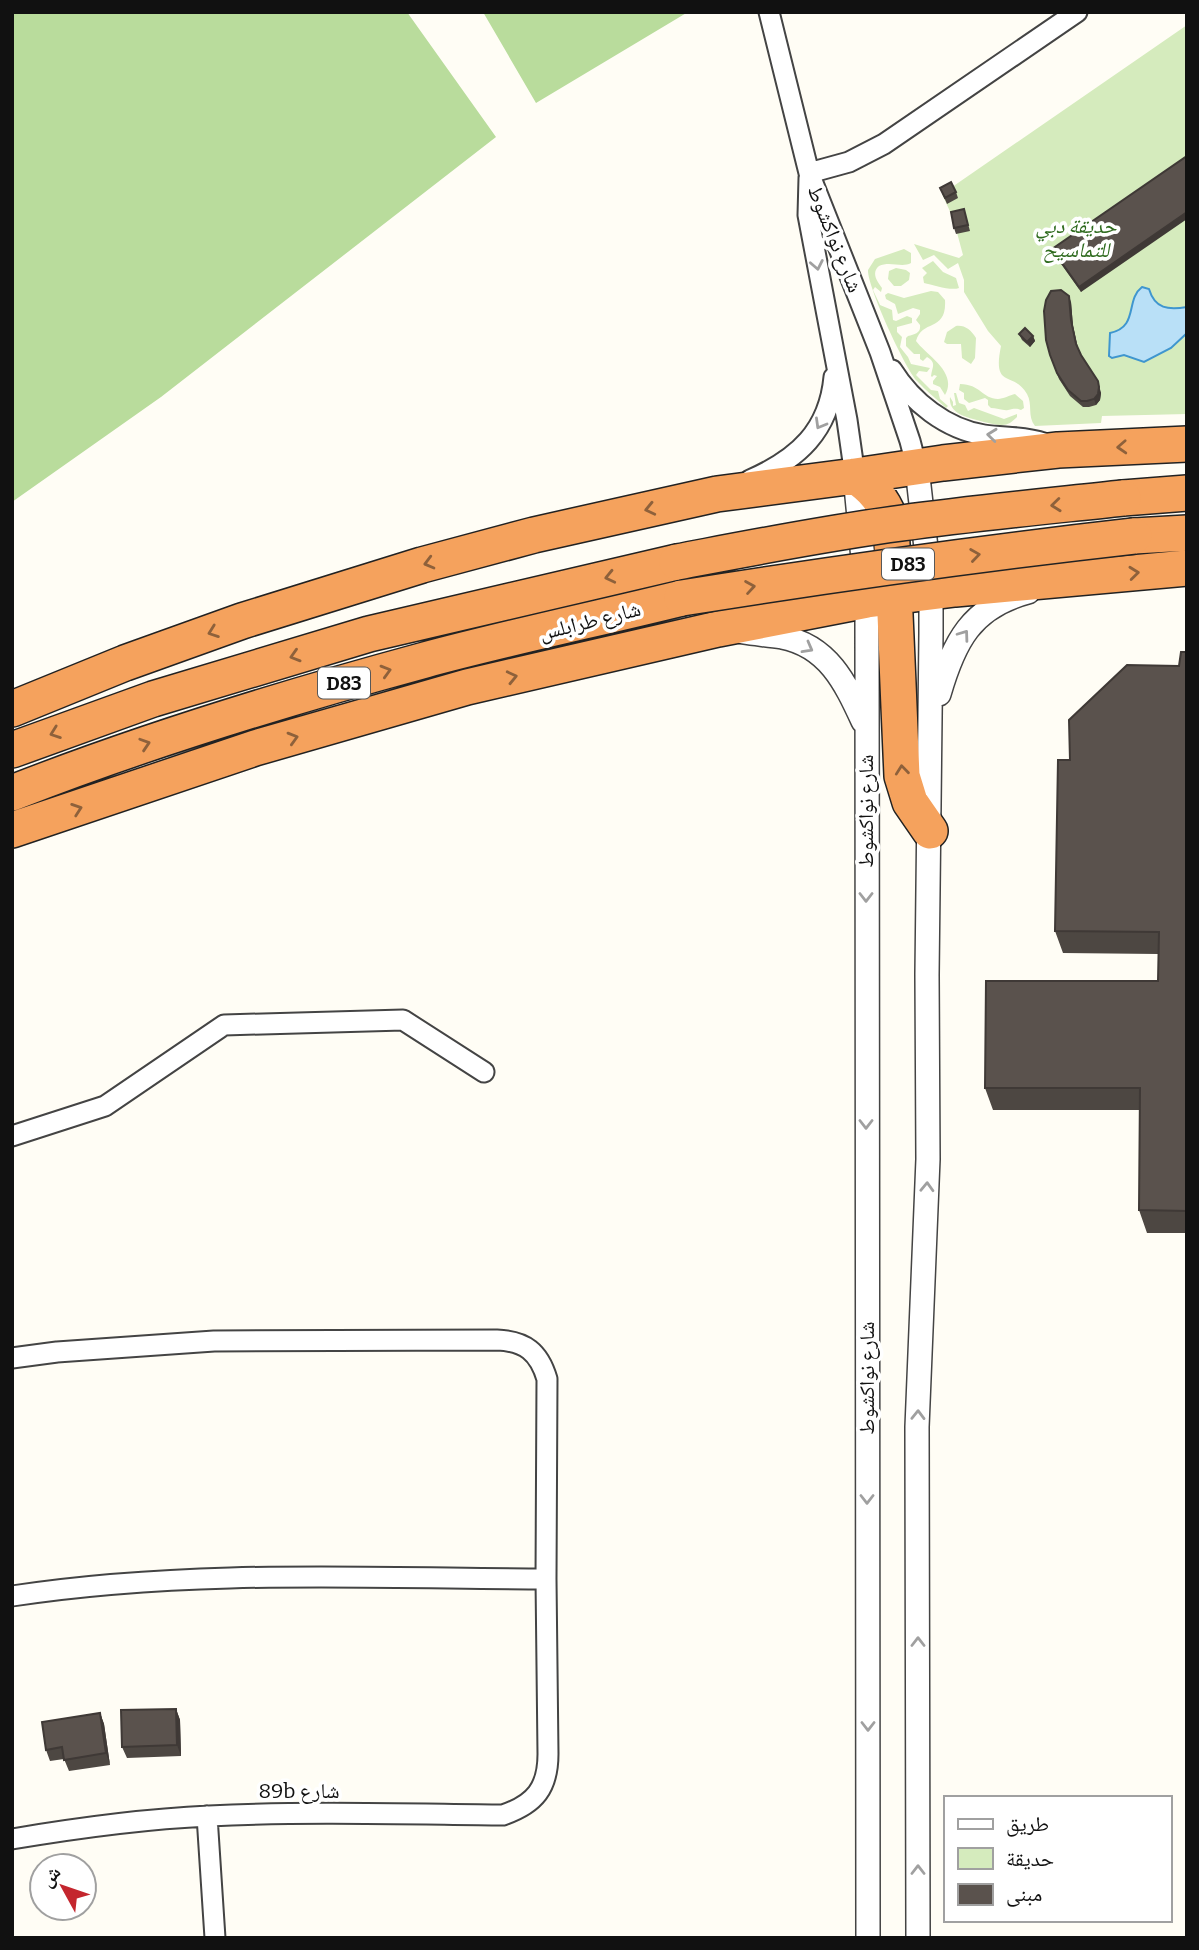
<svg xmlns="http://www.w3.org/2000/svg" width="1199" height="1950" viewBox="0 0 1199 1950" font-family="Bitter,'Noto Naskh Arabic',serif">
	<style>
		.green { fill: #d5ebbd }
		.forest { fill: #b9dc9c }
		.water { fill: #b9e0f7; stroke: #3f96cf; stroke-width: 2 }
		.lines { fill: none; stroke-linecap: round; stroke-linejoin: round }
		.minor-casing { stroke: #444; stroke-width: 23 }
		.tertiary-casing { stroke: #444; stroke-width: 26 }
		.motorway-casing { stroke: #222; stroke-width: 38 }
		.minor { stroke: #fff; stroke-width: 19 }
		.tertiary { stroke: #fff; stroke-width: 23 }
		.motorway { stroke: #f5a25d; stroke-width: 35 }
		.motorway-bridge-casing { stroke: #222; stroke-width: 38; stroke-linecap: butt }
		.motorway-bridge { stroke: #f5a25d; stroke-width: 35 }
		.wall { fill: #4d4742 }
		.shaded-wall { fill: #3f3936 }
		.building { fill: #5a524d; stroke: #3f3936; stroke-width: 2 }
		.oneway { stroke: #a0a0a0 }
		.oneway2 { stroke: #8e613b }
		.labels { text-anchor: middle; dominant-baseline: central; stroke-width: 7; stroke-linejoin: round; paint-order: stroke }
		.shield { fill: #fff; stroke: #585858; stroke-width: 2 }
		.shield-label { font-size: 19px; font-weight: bold; fill: #111 }
		.park-label { font-size: 21px; font-style: italic; fill: #2f6b1f; stroke: #fff }
		.street-label { font-size: 21px; fill: #111; stroke: #fff }
	</style>
	<rect width="100%" height="100%" fill="#fffdf5"/>
	<!-- green -->
	<path class="green" d="M1187 25V414L1102 416 1101 423 1035 426C1027 416 1033 405 1027 394 1013 370 992 390 1001 346L988 331 964 292V280L958 263 948 269 934 255 923 260 914 244 959 258 963 255 953 218 942 194Z
		M904 249 911 253V263C902 268 890 261 879 266 871 273 877 281 882 288L881 292 875 287 873 290 880 305 892 310 893 320 896 321 907 316 912 318V323L897 327V332L902 337 900 347 908 357 911 364 930 368 927 372 919 371 916 375 931 390 938 391 940 399 948 406 946 408C937 399 926 391 917 381 905 368 867 286 868 270L875 259Z
		M933 261 943 272 956 278 959 288C951 291 933 285 924 283L923 277 927 273 922 268Z
		M896 268 906 270 910 273 909 280 901 286H894L888 279 889 271Z
		M931 291 938 292 945 300C947 332 922 319 916 341 927 356 958 372 945 395L940 387 933 384V381L937 376 934 375 932 377 931 376C932 367 937 363 927 357L923 361 920 359V354H914L906 346V338L908 336C915 334 921 333 920 325L916 320 920 314V310L913 308 898 314 895 304 886 299 885 295 888 293 904 298Z
		M956 326C965 325 971 330 976 338L975 358 971 364 962 358 961 344H947L944 342 947 332Z
		M960 384C980 384 983 399 998 399 1003 399 1010 395 1015 394L1023 401 1024 408 1021 410C1015 408 1014 409 1008 410 1004 411 996 408 991 408L988 405V400L985 398 969 403 964 399V393L959 390Z
		M954 393H956L959 403 965 405 968 411 974 408 1004 419 1017 414V417C1012 422 1008 425 1002 425 996 425 990 423 984 422 970 418 948 415 950 397L953 402V406L956 405Z"/>
	<!-- forest -->
	<path class="forest" d="M12 12H407L496 137 161 397 12 502Z
		M483 12H688L536 103Z"/>
	<!-- water -->
	<path class="water" d="M1142 287 1149 289C1155 309 1168 310 1187 307V333L1171 348 1144 362 1124 355 1112 358 1109 356 1110 333C1139 327 1125 300 1142 287Z"/>
	<g class="lines">
		<defs>
			<path id="minor" d="M769 12 809 173 880 352 910 441 917 468
				M809 173 849 162 884 144 1077 12
				M809 178 808 215 847 420 855 476
				M892 370C912 402 946 429 984 435 1005 438 1024 436 1044 443
				M750 480C798 459 829 431 834 377
				M12 1136 105 1106 224 1025 403 1020 484 1072
				M12 1358 57 1352 214 1341 497 1340C525 1341 539 1352 547 1379L546 1579 548 1754C548 1788 535 1804 503 1815 405 1814 307 1811 209 1816 143 1819 77 1828 12 1839
				M12 1596C189 1569 368 1578 546 1579
				M207 1816 215 1938"/>
			<path id="tertiary" d="M917 468 931 592V633L927 975 928 1159 917 1427 918 1938
				M855 476 867 600 868 1938
				M743 632C756 634 769 635 782 637 828 646 845 682 863 721
				M939 694C954 642 971 607 1028 592"/>
			<path id="motorway" d="M855 476C873 488 884 501 891 522L902 776 910 802 930 831
				M1123 498 1187 493
				M1134 536 1187 533
				M12 709 125 663 242 621 422 565 534 535 717 494 855 476 943 463 1058 450 1187 444
				M12 750 153 699 369 634 677 562
				M12 793C147 740 285 698 425 660 510 637 597 619 682 598
				M12 830 255 748 467 687 718 629 867 600 955 589 1187 568"/>
		</defs>
		<!-- minor casing -->
		<use href="#minor" class="minor-casing"/>
		<!-- tertiary casing -->
		<use href="#tertiary" class="tertiary-casing"/>
		<!-- motorway casing -->
		<use href="#motorway" class="motorway-casing"/>
		<!-- minor -->
		<use href="#minor" class="minor"/>
		<!-- tertiary -->
		<use href="#tertiary" class="tertiary"/>
		<!-- motorway -->
		<use href="#motorway" class="motorway"/>
		<defs>
			<path id="motorway-bridge" d="M677 562C751 548 826 533 902 523 975 513 1049 506 1123 498
				M682 598C832 574 983 553 1134 536"/>
		</defs>
		<!-- motorway-bridge casing -->
		<use href="#motorway-bridge" class="motorway-bridge-casing"/>
		<!-- motorway-bridge -->
		<use href="#motorway-bridge" class="motorway-bridge"/>
	</g>
	<!-- wall -->
	<path class="wall" d="M1187 156 1081 292 1054 254 1052 249Z
		M940 188 956 192 958 198 947 204Z
		M964 209 970 231 956 234 954 228Z
		M1071 302 1073 326 1078 348 1101 393 1100 400 1096 405 1089 407H1083L1070 396 1059 379 1050 355Z
		M1019 334 1033 336 1035 341 1030 347 1022 340Z
		M1187 652V1233H1147L1139 1210 1140 1110H993L985 1088 1158 981V954L1063 953 1055 931 1070 760 1179 666Z
		M176 1709 180 1720 181 1756 127 1758 122 1747Z
		M100 1713 104 1724 110 1765 69 1771 64 1759 50 1761 46 1750Z"/>
	<!-- shaded-wall -->
	<path class="shaded-wall" d="M1187 212V219L1081 292 1079 287Z
		M1069 296 1071 302 1073 326 1078 350 1071 320Z
		M1033 336 1035 341 1030 347 1027 342Z
		M1098 381 1101 393 1100 400 1096 405 1094 399Z
		M176 1709 180 1720 181 1756 177 1745Z
		M100 1713 104 1724 110 1765 106 1753Z"/>
	<!-- building -->
	<path class="building" d="M1187 156V212L1079 287 1052 249Z
		M951 182 956 192 945 198 940 188Z
		M964 209 968 225 954 228 951 212Z
		M1061 290 1069 296 1071 320 1076 344 1081 355 1098 381 1099 387 1098 394 1094 399 1087 401H1081L1068 390 1057 373 1050 355 1046 340 1044 311 1046 300 1051 291Z
		M1025 328 1033 336 1027 342 1019 334Z
		M1181 652H1187V1211L1139 1210 1140 1088H985L986 981H1158L1159 932 1055 931 1058 760H1070L1069 720 1127 665 1179 666Z
		M176 1709 177 1745 122 1747 121 1710Z
		M100 1713 106 1753 64 1760 62 1747 46 1750 42 1722Z"/>
	<!-- one-way arrows -->
	<defs><path id="oneway-chevron" d="M-2-3.5L2.5 0L-2 3.5" fill="none" stroke-width="1.6" stroke-linecap="round" stroke-linejoin="round" transform="scale(1.75)"/></defs>
	<g class="oneway">
		<use href="#oneway-chevron" transform="translate(817 265) rotate(79)"/>
		<use href="#oneway-chevron" transform="translate(820 424) rotate(120)"/>
		<use href="#oneway-chevron" transform="translate(992 435) rotate(-174)"/>
		<use href="#oneway-chevron" transform="translate(964 635) rotate(-54)"/>
		<use href="#oneway-chevron" transform="translate(808 648) rotate(29)"/>
		<use href="#oneway-chevron" transform="translate(866 897) rotate(90)"/>
		<use href="#oneway-chevron" transform="translate(866 1124) rotate(90)"/>
		<use href="#oneway-chevron" transform="translate(927 1187) rotate(-88)"/>
		<use href="#oneway-chevron" transform="translate(918 1415) rotate(-89)"/>
		<use href="#oneway-chevron" transform="translate(867 1499) rotate(90)"/>
		<use href="#oneway-chevron" transform="translate(918 1642) rotate(-90)"/>
		<use href="#oneway-chevron" transform="translate(868 1726) rotate(90)"/>
		<use href="#oneway-chevron" transform="translate(918 1870) rotate(-90)"/>
	</g>
	<g class="oneway2">
		<use href="#oneway-chevron" transform="translate(1122 447) rotate(177)"/>
		<use href="#oneway-chevron" transform="translate(1056 505) rotate(174)"/>
		<use href="#oneway-chevron" transform="translate(650 509) rotate(167)"/>
		<use href="#oneway-chevron" transform="translate(975 555) rotate(-8)"/>
		<use href="#oneway-chevron" transform="translate(429 563) rotate(165)"/>
		<use href="#oneway-chevron" transform="translate(1134 573) rotate(-6)"/>
		<use href="#oneway-chevron" transform="translate(610 577) rotate(167)"/>
		<use href="#oneway-chevron" transform="translate(750 587) rotate(-9)"/>
		<use href="#oneway-chevron" transform="translate(213 632) rotate(160)"/>
		<use href="#oneway-chevron" transform="translate(295 656) rotate(163)"/>
		<use href="#oneway-chevron" transform="translate(386 671) rotate(-16)"/>
		<use href="#oneway-chevron" transform="translate(512 677) rotate(-13)"/>
		<use href="#oneway-chevron" transform="translate(55 733) rotate(160)"/>
		<use href="#oneway-chevron" transform="translate(293 738) rotate(-16)"/>
		<use href="#oneway-chevron" transform="translate(145 744) rotate(-18)"/>
		<use href="#oneway-chevron" transform="translate(902 770) rotate(-96)"/>
		<use href="#oneway-chevron" transform="translate(77 809) rotate(-19)"/>
	</g>
	<g class="labels">
		<!-- shield labels -->
		<g class="shield">
			<rect x="882" y="548.5" width="52" height="31" rx="5"/>
			<rect x="318" y="667.5" width="52" height="31" rx="5"/>
		</g>
		<g class="shield-label">
			<text x="908" y="564">D83</text>
			<text x="344" y="683">D83</text>
		</g>
		<!-- park labels -->
		<g class="park-label">
			<text x="1076" y="226">حديقة دبي<tspan x="1076" dy="24">للتماسيح</tspan></text>
		</g>
		<!-- street labels -->
		<g class="street-label">
			<text transform="translate(835 239) rotate(68)">شارع نواكشوط</text>
			<text transform="translate(590 621) rotate(-14)">شارع طرابلس</text>
			<text transform="translate(866 811) rotate(-90)">شارع نواكشوط</text>
			<text transform="translate(867 1378) rotate(-90)">شارع نواكشوط</text>
			<text x="299" y="1791">89b شارع</text>
		</g>
	</g>
	<!-- border -->
	<rect width="1199" height="1950" fill="none" stroke="#111111" stroke-width="28"/>
	<!-- legend -->
	<rect x="944" y="1796" width="228" height="126" fill="#ffffff" stroke="#a0a0a0" stroke-width="2"/>
	<rect x="958" y="1819" width="35" height="10" fill="#ffffff" stroke="#a0a0a0" stroke-width="2"/>
	<text x="1006" y="1831" font-size="21" fill="#111111">طريق</text>
	<rect x="958" y="1848" width="35" height="21" fill="#d5ebbd" stroke="#a0a0a0" stroke-width="2"/>
	<text x="1006" y="1866" font-size="21" fill="#111111">حديقة</text>
	<rect x="958" y="1884" width="35" height="21" fill="#5a524d" stroke="#a0a0a0" stroke-width="2"/>
	<text x="1006" y="1901" font-size="21" fill="#111111">مبنى</text>
	<!-- north arrow -->
	<g transform="translate(63 1887) rotate(310)"><circle r="33" fill="#ffffff" stroke="#a0a0a0" stroke-width="2"/>
	<path d="M0-5L12 26L0 18L-12 26Z" fill="#c4262e"/>
	<text y="-10" font-size="19" font-weight="bold" text-anchor="middle" fill="#111111">ش</text>
	</g>
</svg>
